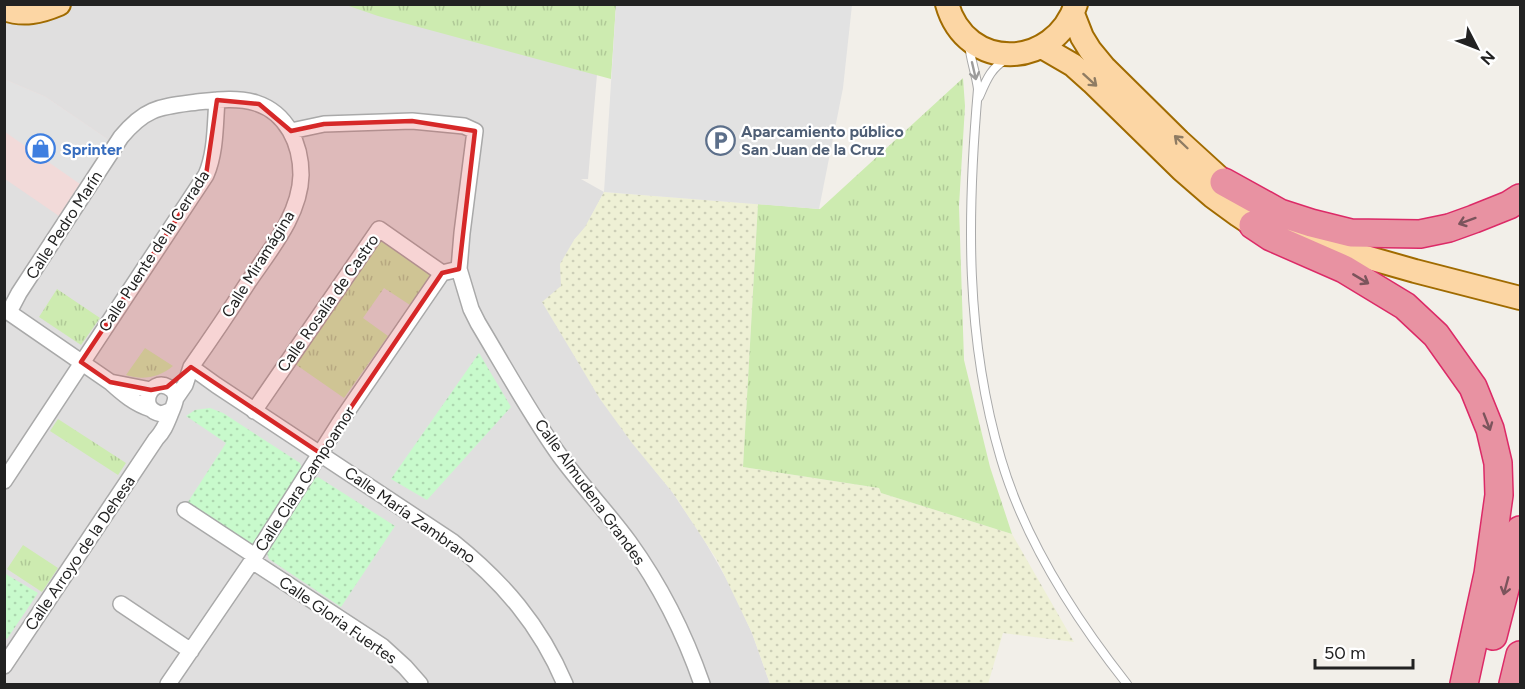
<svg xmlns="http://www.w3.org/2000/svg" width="1525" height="689" viewBox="0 0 1525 689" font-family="Figtree,sans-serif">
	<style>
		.residential { fill: #e0dfdf }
		.commercial { fill: #f2dad9 }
		.farmland { fill: url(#farmland-dots) }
		.grass { fill: url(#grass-tufts) }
		.park { fill: url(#park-dots) }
		.parking { fill: #e2e2e2 }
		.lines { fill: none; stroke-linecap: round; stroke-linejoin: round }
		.lane-casing { stroke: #a9a9a9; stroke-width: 10 }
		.street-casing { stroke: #a9a9a9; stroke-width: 18 }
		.primary-casing { stroke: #a06b00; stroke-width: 26 }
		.highway-casing { stroke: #dc2a67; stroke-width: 30 }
		.lane { stroke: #fff; stroke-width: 8 }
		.street { stroke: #fff; stroke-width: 15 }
		.primary { stroke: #fcd6a4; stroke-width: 22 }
		.highway { stroke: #e892a2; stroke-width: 27 }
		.oneway { stroke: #9c9c9c }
		.oneway2 { stroke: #8f7c63 }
		.oneway3 { stroke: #7b545c }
		.marked { fill: #d62828; fill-opacity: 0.2; stroke: #d62828; stroke-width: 4.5; stroke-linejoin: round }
		.labels { text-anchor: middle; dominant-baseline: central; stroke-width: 4.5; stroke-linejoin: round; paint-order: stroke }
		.service-label { font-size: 16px; font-weight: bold; fill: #4e5e75; stroke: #fff; text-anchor: start }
		.shop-label { font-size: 16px; font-weight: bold; fill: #366cbe; stroke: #fff; text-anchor: start }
		.street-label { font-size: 16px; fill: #222; stroke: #fff }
	</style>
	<defs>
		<pattern id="farmland-dots" width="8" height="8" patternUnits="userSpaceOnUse" patternTransform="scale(1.5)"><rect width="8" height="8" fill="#eef0d5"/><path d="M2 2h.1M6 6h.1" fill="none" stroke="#ccceb7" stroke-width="1.8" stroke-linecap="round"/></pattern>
		<pattern id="grass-tufts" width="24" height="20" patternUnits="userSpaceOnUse" patternTransform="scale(1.5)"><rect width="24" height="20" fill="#cdebb0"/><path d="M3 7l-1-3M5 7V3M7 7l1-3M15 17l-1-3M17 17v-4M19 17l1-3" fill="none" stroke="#b0c997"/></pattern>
		<pattern id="park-dots" width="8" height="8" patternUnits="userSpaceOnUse" patternTransform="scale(1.5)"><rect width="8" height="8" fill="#c8facc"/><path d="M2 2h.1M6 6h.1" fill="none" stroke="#acd6af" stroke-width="1.8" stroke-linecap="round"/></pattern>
	</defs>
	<rect width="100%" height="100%" fill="#f2efe9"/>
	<!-- residential -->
	<path class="residential" d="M4 5H603L588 179H581L604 192 585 228 574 240 653 468 673 493 703 538 730 585 752 633 770 684H5Z"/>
	<!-- commercial -->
	<path class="commercial" d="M4 79 46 97 109 140 59 216 5 179Z"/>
	<!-- farmland -->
	<path class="farmland" d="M604 192 758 204 743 467 879 488 881 493 1012 534 1074 642 1003 633 988 684H770L752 633 717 560 673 493 632 443 600 399 542 302 561 286 560 264 574 240 585 227Z"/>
	<!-- grass -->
	<path class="grass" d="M346 5H616L611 79 378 16Z
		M963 78 965 106 959 206 964 360 990 467 1012 534 881 493 879 488 743 467 758 204 820 209Z
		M381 239 431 274 410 305 384 288 363 318 388 336 344 398 295 364Z
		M57 289 100 318 81 345 39 317Z
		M145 348 173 366C160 377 143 381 126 375Z
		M58 419 126 463 118 475 50 431Z
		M23 545 58 568 42 592 7 569Z"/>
	<!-- park -->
	<path class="park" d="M479 353 511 407 427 500 391 479Z
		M210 408 223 413 300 463 302 469 256 544 250 547 186 505 226 443 186 416 195 410Z
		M318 477 395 526 341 607 269 559 267 553 314 479Z
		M4 573 38 593 7 639 4 637Z"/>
	<!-- parking -->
	<path class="parking" d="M616 5H852L843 88 819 209 604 192Z
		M4 79 46 97 109 140 80 184 5 132Z"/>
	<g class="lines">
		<defs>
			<path id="lane" d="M969 43C970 59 976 73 978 89 967 214 965 338 1001 459 1025 541 1075 618 1127 684
				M979 97C986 81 991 67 1007 59"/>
			<path id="street" d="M291 131 324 124 412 121 464 126 475 131 462 233 459 269
				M442 273 459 269 471 309 478 323C505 368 530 414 560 456 582 486 607 512 629 542 660 585 685 635 702 684
				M4 309 110 382C123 394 135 404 151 409
				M9 312 19 293 121 137C146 107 160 107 197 102 216 100 237 97 256 103 287 113 301 144 301 175 300 216 269 251 247 284 229 312 210 340 191 367L185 385 176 398
				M191 367 216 385 453 542C503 582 540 625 565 684
				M110 382 151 390
				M254 411 379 229 442 273
				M4 481 206 175C216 152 215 124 217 100
				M185 510 255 556
				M252 561 382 646 405 667 420 684
				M121 604 191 651
				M4 666 156 439C163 432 166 425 170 415 173 406 182 394 168 387 150 377 136 410 162 414L172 410
				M168 684 252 561 342 419 442 273"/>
			<path id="primary" d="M947 4C966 72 1054 70 1076 4
				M4 9C24 16 40 12 59 4
				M1073 14 1082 37 1090 50 1104 67 1179 141 1236 193
				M1042 47 1073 65 1092 82 1182 170 1212 196 1238 215 1253 225 1297 240 1334 248 1415 271 1520 298"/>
			<path id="highway" d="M1224 182 1280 213 1311 223 1351 233 1420 234 1449 228 1474 219 1509 205 1520 198
				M1253 225 1271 237 1344 269 1405 306 1436 335 1473 387 1490 429 1498 463 1499 495 1488 574 1464 684
				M1493 636 1520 530
				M1513 684 1520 655"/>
		</defs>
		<!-- lane casing -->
		<use href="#lane" class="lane-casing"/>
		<!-- street casing -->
		<use href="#street" class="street-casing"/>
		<!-- primary casing -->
		<use href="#primary" class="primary-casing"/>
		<!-- highway casing -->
		<use href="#highway" class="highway-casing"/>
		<!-- lane -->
		<use href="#lane" class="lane"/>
		<!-- street -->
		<use href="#street" class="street"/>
		<!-- primary -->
		<use href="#primary" class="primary"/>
		<!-- highway -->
		<use href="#highway" class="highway"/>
	</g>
	<!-- one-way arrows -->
	<defs><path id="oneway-shaft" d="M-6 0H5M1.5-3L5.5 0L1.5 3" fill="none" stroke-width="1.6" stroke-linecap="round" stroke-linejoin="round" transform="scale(1.5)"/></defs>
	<use class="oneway" href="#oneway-shaft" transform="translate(974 71) rotate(77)"/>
	<g class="oneway2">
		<use href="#oneway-shaft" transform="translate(1090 80) rotate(42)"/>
		<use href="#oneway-shaft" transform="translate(1181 142) rotate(-136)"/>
	</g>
	<g class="oneway3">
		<use href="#oneway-shaft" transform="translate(1467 221) rotate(160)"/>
		<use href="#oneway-shaft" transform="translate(1361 279) rotate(31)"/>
		<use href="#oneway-shaft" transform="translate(1487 422) rotate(69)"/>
		<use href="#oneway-shaft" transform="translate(1506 586) rotate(105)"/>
	</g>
	<!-- marked area -->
	<path class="marked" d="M217 100 259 104 291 131 324 124 412 121 475 131 459 269 442 273 320 453 191 367 167 387 151 390 110 382 81 362 206 175Z"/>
	<!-- icons -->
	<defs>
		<symbol id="parking-ring" viewBox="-11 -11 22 22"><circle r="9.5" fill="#fff" stroke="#5c6f8a" stroke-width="1.5"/><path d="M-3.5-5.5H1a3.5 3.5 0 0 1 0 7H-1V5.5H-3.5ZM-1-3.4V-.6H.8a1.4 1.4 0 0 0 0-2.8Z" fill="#5c6f8a"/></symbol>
		<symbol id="shop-ring" viewBox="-11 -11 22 22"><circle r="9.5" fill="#fff" stroke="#3f7fe0" stroke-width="1.5"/><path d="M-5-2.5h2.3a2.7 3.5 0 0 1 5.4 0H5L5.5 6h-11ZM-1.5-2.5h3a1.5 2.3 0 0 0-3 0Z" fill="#3f7fe0"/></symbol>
	</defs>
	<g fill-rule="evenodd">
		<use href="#parking-ring" x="704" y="124" width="33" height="33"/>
		<use href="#shop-ring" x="24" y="132" width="33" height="33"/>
	</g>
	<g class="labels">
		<!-- service labels -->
		<g class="service-label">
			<text x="741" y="131">Aparcamiento público<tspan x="741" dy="18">San Juan de la Cruz</tspan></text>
		</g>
		<!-- shop labels -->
		<g class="shop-label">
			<text x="62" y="149">Sprinter</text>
		</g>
		<!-- street labels -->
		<g class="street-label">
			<text transform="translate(64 225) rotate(-57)">Calle Pedro Marín</text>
			<text transform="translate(154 251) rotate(-57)">Calle Puente de la Cerrada</text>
			<text transform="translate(258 264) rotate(-58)">Calle Miramágina</text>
			<text transform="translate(328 303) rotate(-55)">Calle Rosalía de Castro</text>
			<text transform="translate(305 479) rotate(-57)">Calle Clara Campoamor</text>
			<text transform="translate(590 492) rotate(54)">Calle Almudena Grandes</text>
			<text transform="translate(410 515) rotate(35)">Calle María Zambrano</text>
			<text transform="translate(80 553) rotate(-56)">Calle Arroyo de la Dehesa</text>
			<text transform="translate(338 620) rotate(35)">Calle Gloria Fuertes</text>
		</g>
	</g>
	<!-- border -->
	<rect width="1525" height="689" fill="none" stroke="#222222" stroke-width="12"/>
	<!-- north arrow -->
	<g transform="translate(1477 48) rotate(132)" stroke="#ffffff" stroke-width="4.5" paint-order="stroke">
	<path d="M0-4.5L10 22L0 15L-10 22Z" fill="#222222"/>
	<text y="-9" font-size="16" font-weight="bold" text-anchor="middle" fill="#222222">N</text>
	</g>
	<!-- scale -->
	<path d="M1315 659v9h98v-9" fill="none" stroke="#222222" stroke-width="3"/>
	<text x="1324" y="659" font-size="18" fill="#222222" stroke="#ffffff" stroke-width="4.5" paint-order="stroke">50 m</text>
</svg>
